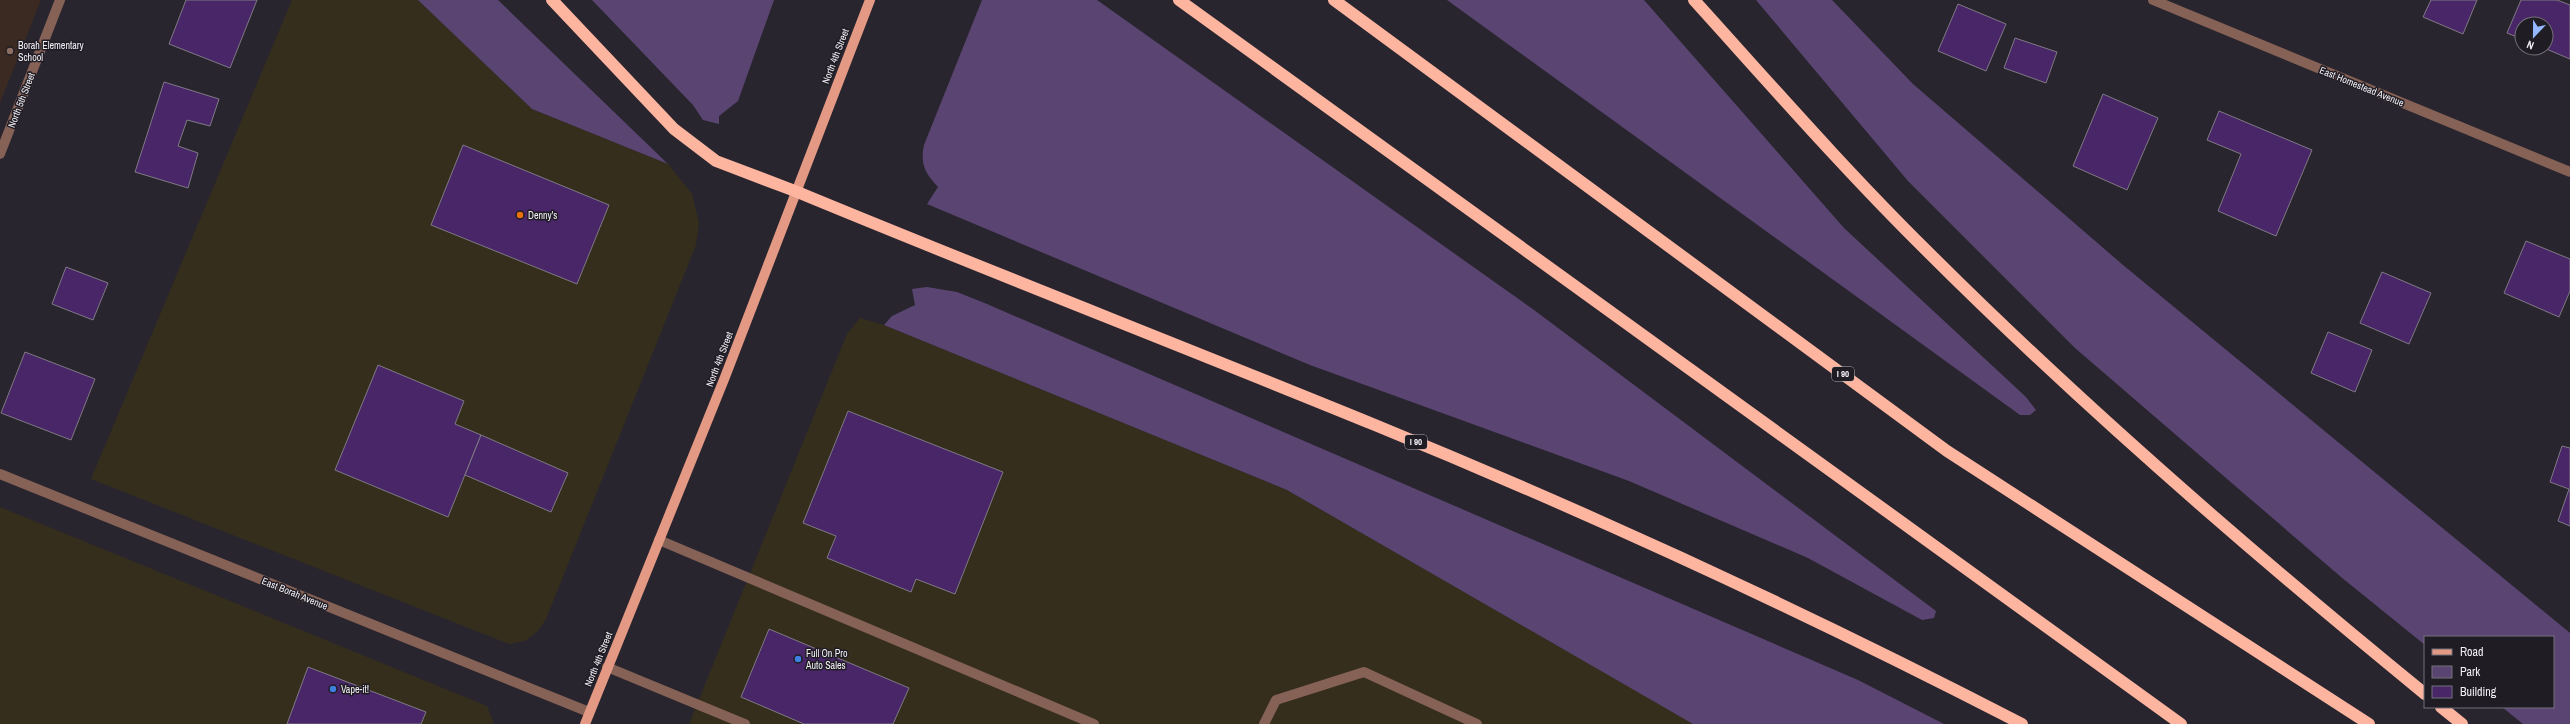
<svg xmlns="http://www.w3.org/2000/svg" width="2570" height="724" font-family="'Archivo Narrow',sans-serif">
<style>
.commercial{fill:#352e1d}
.education{fill:#3b2a21}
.green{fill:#5a4572}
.building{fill:#482667;stroke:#7f7a84}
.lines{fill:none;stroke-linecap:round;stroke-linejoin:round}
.minor{stroke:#856156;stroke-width:10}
.major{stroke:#e39984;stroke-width:10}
.highway{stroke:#fdb5a0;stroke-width:12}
.education-dot{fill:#8d6e63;stroke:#1f1c24;stroke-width:1.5}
.food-dot{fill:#e8710a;stroke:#1f1c24;stroke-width:1.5}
.shop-dot{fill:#3f7fe0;stroke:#1f1c24;stroke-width:1.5}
.labels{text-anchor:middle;stroke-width:3;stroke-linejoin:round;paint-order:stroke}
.shield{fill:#1f1c24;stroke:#b3b0b6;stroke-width:1}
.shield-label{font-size:9px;font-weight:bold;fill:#f2f0f5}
.poi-label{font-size:10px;fill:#f2f0f5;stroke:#1f1c24;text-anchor:start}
.street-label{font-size:10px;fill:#f2f0f5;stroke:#1f1c24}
</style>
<rect width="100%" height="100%" fill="#29252e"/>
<g class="commercial">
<polygon points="292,0 418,0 532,109 668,164 692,194 699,223 696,245 546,619 538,631 525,641 509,644 91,479"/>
<polygon points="860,318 884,325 1287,490 1694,724 689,724 847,334"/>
<polygon points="0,507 487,706 494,724 0,724"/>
</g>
<polygon class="education" points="0,0 41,0 0,103"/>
<g class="green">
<polygon points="418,0 498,0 668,164 532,109"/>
<polygon points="592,0 774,0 738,101 719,116 719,124 703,120 693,105"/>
<path d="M982,0H1097L1534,310L1936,611L1934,618L1922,620L1808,558L1629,481L1310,365L927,204L938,187C925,173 920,164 924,145Z"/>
<polygon points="1447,0 1644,0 1844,228 2026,397 2036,410 2030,415 2020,415"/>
<polygon points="1756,0 1832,0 1913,84 2123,265 2570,633 2570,724 2523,724 2502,707 2553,707 2553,637 2425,637 2425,645 2341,577 2075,348 1908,181"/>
<polygon points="927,287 957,292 987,304 1858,680 1944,724 1693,724 1287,490 884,325 892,316 915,305 912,289"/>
</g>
<g class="building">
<polygon points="186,0 257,0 230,68 169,44"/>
<polygon points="2431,0 2477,0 2463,34 2423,17"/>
<polygon points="2521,0 2557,0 2570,5 2570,59 2544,48 2546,24 2522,24 2522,39 2507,33"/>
<polygon points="1958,4 2006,24 1986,71 1938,51"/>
<polygon points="2015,38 2057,52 2046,83 2004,68"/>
<polygon points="164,82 219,99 210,126 187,120 178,146 198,153 188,188 135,172"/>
<polygon points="2103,94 2158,118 2127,190 2073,166"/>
<polygon points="2219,111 2312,150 2276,236 2218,211 2241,154 2207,140"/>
<polygon points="463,145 609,205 577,284 431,225"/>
<polygon points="2526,241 2570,259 2570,291 2559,317 2504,293"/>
<polygon points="66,267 108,283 93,320 52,304"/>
<polygon points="2382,272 2431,293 2409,344 2360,323"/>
<polygon points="2328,332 2372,350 2355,392 2311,373"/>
<polygon points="25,352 95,379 71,440 1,413"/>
<polygon points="378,365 464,401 455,424 481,435 448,517 335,470"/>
<polygon points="848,411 1003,472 955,594 916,579 911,592 827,558 836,536 803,523"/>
<polygon points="481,435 568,473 551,512 465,475"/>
<polygon points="2562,446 2570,448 2570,526 2558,521 2569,489 2550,482"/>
<polygon points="769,629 909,688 893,724 804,724 741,697"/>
<polygon points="308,667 426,712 421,724 287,724"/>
</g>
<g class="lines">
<g class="minor">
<polyline points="2153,0 2570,172"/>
<polyline points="0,154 60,0"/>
<polyline points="0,474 589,712"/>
<polyline points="659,540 1094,724"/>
<polyline points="607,667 745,724"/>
<polyline points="1264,724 1276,700 1364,672 1477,724"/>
</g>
<polyline class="major" points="585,724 725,377 870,0"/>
<g class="highway">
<path d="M552,0L674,129L716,161L795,191C988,271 1182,346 1375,425C1595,515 1811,615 2022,724"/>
<polyline points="1179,0 2181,724"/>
<polyline points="1334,0 1947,451 2369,724"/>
<path d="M1694,0C1770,84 1845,170 1925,249C2083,407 2252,553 2425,694"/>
<polyline points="2441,707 2462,724"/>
</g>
</g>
<circle class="education-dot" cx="10" cy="51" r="4"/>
<circle class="food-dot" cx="520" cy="215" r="4"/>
<g class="shop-dot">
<circle cx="798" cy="659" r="4"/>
<circle cx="333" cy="689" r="4"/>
</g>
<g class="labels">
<g class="shield">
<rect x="1832" y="367" width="22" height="14" rx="3"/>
<rect x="1405" y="435" width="22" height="14" rx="3"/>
</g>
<g class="shield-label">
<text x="1843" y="377">I 90</text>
<text x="1416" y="445">I 90</text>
</g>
<g class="poi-label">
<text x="18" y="49">Borah Elementary<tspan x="18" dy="12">School</tspan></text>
<text x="528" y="219">Denny's</text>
<text x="806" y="657">Full On Pro<tspan x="806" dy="12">Auto Sales</tspan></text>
<text x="341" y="693">Vape-it!</text>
</g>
<g class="street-label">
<text transform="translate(835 56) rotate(-69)" y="4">North 4th Street</text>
<text transform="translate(2362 86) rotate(22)" y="4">East Homestead Avenue</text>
<text transform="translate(21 100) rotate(-69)" y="4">North 5th Street</text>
<text transform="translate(719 359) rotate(-69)" y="4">North 4th Street</text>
<text transform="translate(295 593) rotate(22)" y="4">East Borah Avenue</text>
<text transform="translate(598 659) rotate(-68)" y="4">North 4th Street</text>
</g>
</g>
<rect x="2424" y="636" width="130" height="72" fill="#1f1c24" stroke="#737178"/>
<rect x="2432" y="649" width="20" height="6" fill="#e39984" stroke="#737178"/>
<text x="2460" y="656" font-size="12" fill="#f2f0f5">Road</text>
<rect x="2432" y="666" width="20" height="12" fill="#5a4572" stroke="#737178"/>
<text x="2460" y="676" font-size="12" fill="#f2f0f5">Park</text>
<rect x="2432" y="686" width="20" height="12" fill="#482667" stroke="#737178"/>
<text x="2460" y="696" font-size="12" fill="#f2f0f5">Building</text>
<g transform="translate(2534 36) rotate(202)"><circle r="19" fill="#1f1c24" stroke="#737178"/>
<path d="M0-3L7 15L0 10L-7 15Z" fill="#94b7fd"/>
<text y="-6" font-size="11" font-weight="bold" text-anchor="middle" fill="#f2f0f5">N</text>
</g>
</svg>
